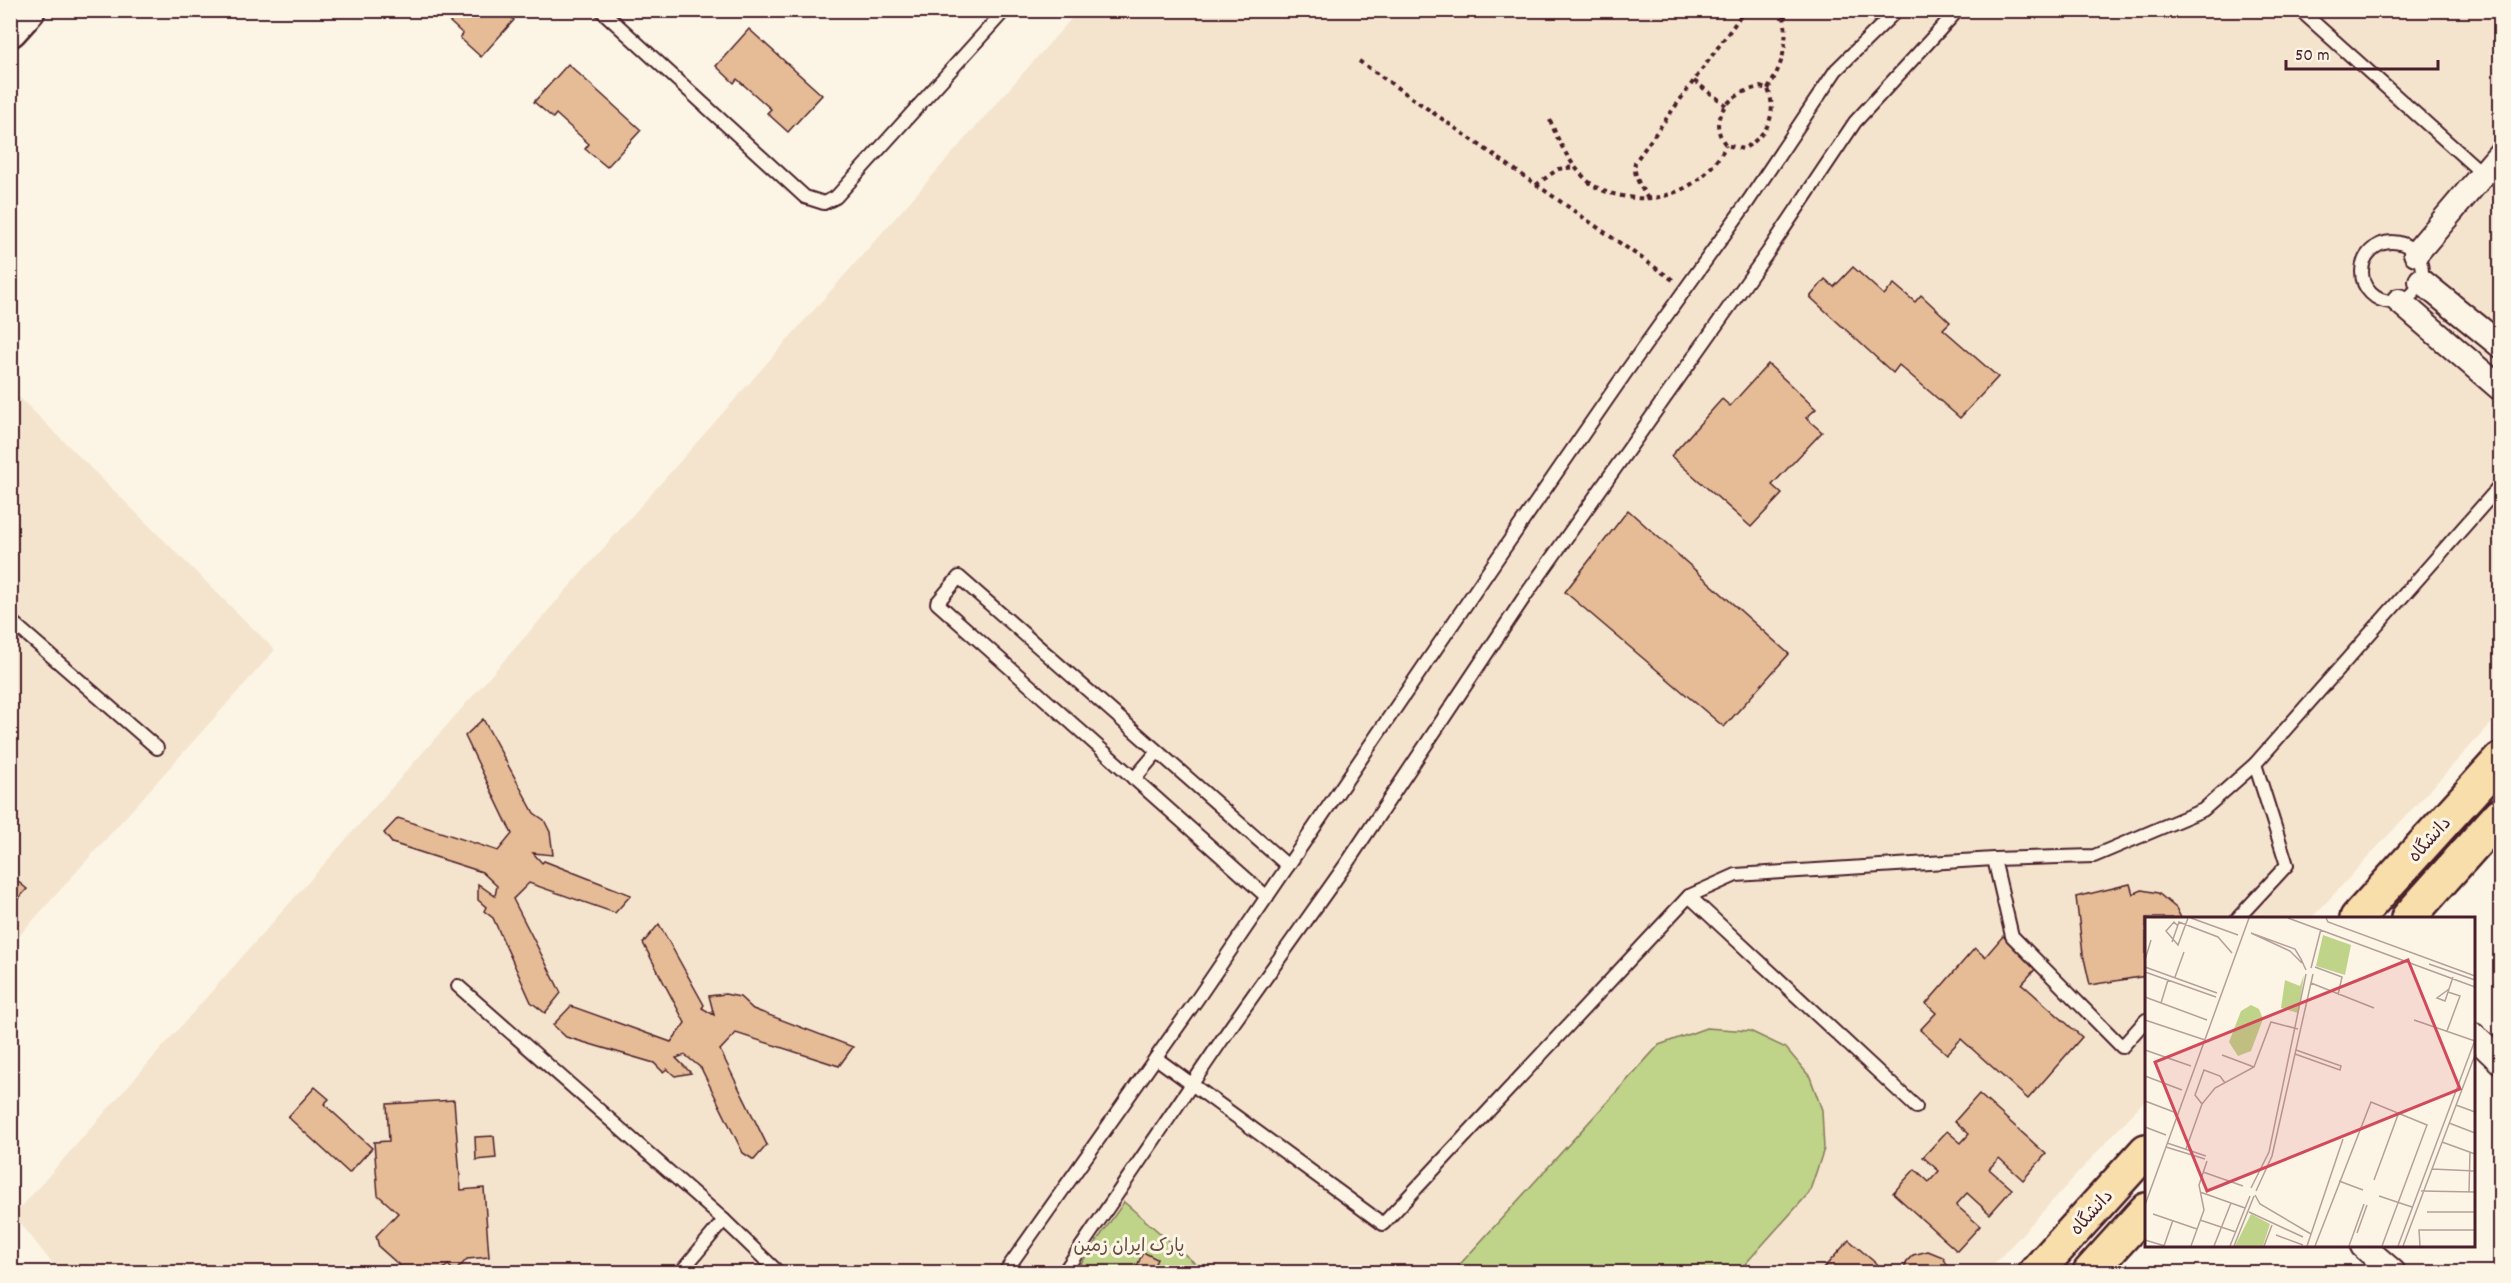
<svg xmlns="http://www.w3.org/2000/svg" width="2511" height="1283" font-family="Dekko,'Playpen Sans Arabic',sans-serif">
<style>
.built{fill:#f5e4cd}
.green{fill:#bfd389;stroke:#84795a;stroke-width:1.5}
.building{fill:#e6bc96;stroke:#4a1f2b;stroke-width:1.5}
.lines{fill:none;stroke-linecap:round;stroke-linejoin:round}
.service-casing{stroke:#4a1f2b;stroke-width:16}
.minor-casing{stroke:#4a1f2b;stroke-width:28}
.secondary-casing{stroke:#4a1f2b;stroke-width:38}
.primary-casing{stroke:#4a1f2b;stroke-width:38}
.path{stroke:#4a1f2b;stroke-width:4;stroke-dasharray:4.5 4.5;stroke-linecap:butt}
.service{stroke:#fcf5e5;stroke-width:12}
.minor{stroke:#fcf5e5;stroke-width:24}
.secondary{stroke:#fcf5e5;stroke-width:33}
.primary{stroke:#f8deab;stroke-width:33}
.labels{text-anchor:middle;stroke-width:6;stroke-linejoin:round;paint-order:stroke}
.street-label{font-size:18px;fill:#4a1f2b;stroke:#fcf5e5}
.park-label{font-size:18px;fill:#674c42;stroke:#fcf5e5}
.inset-road{fill:none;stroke:#b59f9b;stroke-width:1.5}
.view{fill:#d1495b;fill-opacity:0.15;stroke:#d1495b;stroke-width:3}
.inset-edge{fill:none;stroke:#4a1f2b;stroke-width:3}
</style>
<rect width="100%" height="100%" fill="#fcf5e5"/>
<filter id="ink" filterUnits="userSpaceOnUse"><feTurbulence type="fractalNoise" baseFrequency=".0167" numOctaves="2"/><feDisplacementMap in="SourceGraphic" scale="12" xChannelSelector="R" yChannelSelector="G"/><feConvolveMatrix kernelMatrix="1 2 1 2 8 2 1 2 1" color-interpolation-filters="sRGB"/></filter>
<g filter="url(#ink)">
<g class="built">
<polygon points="1078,11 2500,11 2500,714 2312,918 2146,918 2146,1099 1987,1272 59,1272 14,1215"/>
<polygon points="11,389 275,650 11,945"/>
</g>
<g class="green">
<polygon points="1706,1028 1750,1031 1786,1048 1810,1077 1822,1110 1824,1149 1809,1193 1738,1272 1453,1272 1659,1045"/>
<polygon points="1124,1202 1205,1272 1075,1272"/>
</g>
<g class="building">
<polygon points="437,10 504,10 514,20 481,57 460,38 463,34"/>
<polygon points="749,29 822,95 788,132 767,113 771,109 737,79 734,83 716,66"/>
<polygon points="568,64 641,130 607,167 585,149 589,144 556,114 553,118 534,102"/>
<polygon points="1853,267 1884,295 1894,284 1915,302 1921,295 1950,322 1943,329 1998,377 1960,418 1899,365 1893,373 1810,297 1825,279 1834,287"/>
<polygon points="1768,364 1816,409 1806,418 1822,432 1772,485 1782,494 1751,527 1671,456 1722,399 1730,406"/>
<polygon points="1628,510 1789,654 1724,727 1565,592"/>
<polygon points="483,719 534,813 544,820 550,832 553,855 533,853 542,863 544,861 631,895 615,913 529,883 513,899 561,993 545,1013 531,1002 493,918 484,911 486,907 478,900 478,884 495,896 497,886 482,872 392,843 384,833 398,818 498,851 512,834 465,736"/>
<polygon points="10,875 27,889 10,908"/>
<polygon points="2130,884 2133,894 2142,890 2158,893 2176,908 2181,918 2146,918 2146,976 2090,985 2083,954 2076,897"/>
<polygon points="659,924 704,1005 702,1008 714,1015 709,996 725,994 740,997 753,1009 853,1047 839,1066 736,1033 720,1050 767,1145 754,1160 743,1153 701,1068 685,1055 676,1058 691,1073 675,1076 667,1069 663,1072 654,1063 566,1037 553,1025 571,1006 671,1042 685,1023 643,943"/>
<polygon points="2003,936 2037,967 2022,984 2082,1037 2028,1099 1961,1039 1947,1054 1920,1030 1936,1013 1926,1004 1975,948 1985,957"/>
<polygon points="315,1087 329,1099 324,1104 372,1148 349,1173 288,1117"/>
<polygon points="1979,1094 2046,1154 2023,1180 1999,1158 1989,1169 2012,1189 1990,1214 1967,1193 1956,1205 1980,1226 1957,1251 1893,1193 1915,1169 1929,1182 1939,1171 1923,1157 1947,1131 1961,1143 1969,1134 1955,1121"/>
<polygon points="454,1100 461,1190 484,1188 489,1257 467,1259 455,1272 448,1265 440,1272 407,1272 379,1247 376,1236 398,1213 378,1195 374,1142 389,1141 387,1104"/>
<polygon points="494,1136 496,1158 476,1160 475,1137"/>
<polygon points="1849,1240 1886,1272 1820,1272"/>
<polygon points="1928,1251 1943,1257 1951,1272 1903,1272 1907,1261 1913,1255"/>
<polygon points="1143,1252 1157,1259 1151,1272 1137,1266"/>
<polygon points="1284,1267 1291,1272 1279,1272"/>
</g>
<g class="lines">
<defs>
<g id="service">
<polyline points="601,10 805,197 824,203 836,197 1005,10"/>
<polyline points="2300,10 2483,174"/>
<circle cx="2392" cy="272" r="30"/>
<polyline points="10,620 157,748"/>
<polyline points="1134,779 1157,752"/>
<polyline points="1994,859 2012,936 2122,1047 2146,1020"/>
<polyline points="1689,896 1916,1107"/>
<polyline points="1267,897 937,603 959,577 1288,866"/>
<polyline points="2238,918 2287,865 2255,764 2500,486"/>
<polyline points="458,986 724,1220 778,1272"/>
<polyline points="1156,1058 1383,1224 1689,896 1736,875 1994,859 2094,856 2203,810 2255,764"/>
<polyline points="681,1272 724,1220"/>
<polyline points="1005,1272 1198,998 1503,550 1626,372 1749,200 1836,70 1897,10"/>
<polyline points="1064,1272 1230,1028 1347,863 1525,596 1768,252 1855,122 1958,10"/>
</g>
<g id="minor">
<polyline points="2416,253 2500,154"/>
<polyline points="2421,281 2500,345"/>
<polyline points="2399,301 2500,388"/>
<polyline points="2474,1036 2500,1061"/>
<polyline points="2363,1246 2393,1272"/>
</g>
<polyline id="secondary" points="10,30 28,10"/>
<g id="primary">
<polyline points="2357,918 2500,760"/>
<polyline points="2408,918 2500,815"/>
<polyline points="2036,1272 2146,1151"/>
<polyline points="2090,1272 2146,1210"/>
</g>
</defs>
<use href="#service" class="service-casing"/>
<use href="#minor" class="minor-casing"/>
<use href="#secondary" class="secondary-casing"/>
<use href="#primary" class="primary-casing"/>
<g class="path">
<polyline points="1833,10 1848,14 1869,10"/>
<polyline points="1359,61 1673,280"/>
<polyline points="1694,81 1726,105"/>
<path d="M1760,87L1768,89C1778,116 1767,135 1743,149L1726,145C1704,117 1732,92 1760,87Z"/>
<path d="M1768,89C1784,62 1789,41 1783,10"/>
<path d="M1550,120C1559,143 1570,165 1589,182C1597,189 1607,193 1618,195C1662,207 1706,186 1726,145"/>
<polyline points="1536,185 1558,169 1575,167"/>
<path d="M1648,199C1641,187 1633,176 1635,162L1745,10"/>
</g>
<use href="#service" class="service"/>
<use href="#minor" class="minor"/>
<use href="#secondary" class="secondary"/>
<use href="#primary" class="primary"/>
</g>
</g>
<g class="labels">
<g class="street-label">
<text transform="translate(2429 839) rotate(-48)" y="6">دانشگاه</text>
<text transform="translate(2091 1212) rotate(-48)" y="6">دانشگاه</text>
</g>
<g class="park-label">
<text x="1129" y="1251">پارک ایران زمین</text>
</g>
</g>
<g transform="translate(2145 917)">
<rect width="330" height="330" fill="#fcf5e5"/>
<path d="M178,18L206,28L200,58L171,49ZM159,58L153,96L136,91L140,63L155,69ZM106,88L114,92L118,102L106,134L93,139L84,125L96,94ZM106,297L125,307L118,329H90Z" fill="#bfd389"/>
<path class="inset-road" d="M46,1L93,18M143,1L330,70M181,1L183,5L330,59M33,9L29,5L21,14L33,28L43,1M27,25L34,5L73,20L87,36M0,43L6,23M157,46L145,34L106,16L150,32L156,42L161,53M284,47L330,63M0,50L72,76M170,50L197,60L193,78M166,51L176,12M0,55L71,80M30,60L39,35M166,66L229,91M304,72L292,81L300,84L308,60M0,80L62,103M16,86L23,63M0,103L60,123M269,103L330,124M302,114L315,79L303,75M0,133L46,149M150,137L195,153L196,149L151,133M77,138L109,150M0,159L37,173M0,184L29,195M57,187L70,171L109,150L126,105L153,112M311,188L330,195M304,206L330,216M0,210L21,218M297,225L330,237M22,226L61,239M21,230L60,242M41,232L57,187L50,178L59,153L75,159L80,166M287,252L330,254M58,255L98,269M229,263L254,195M194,264L218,273M106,271L124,235L161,57M111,274L127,239L168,57M276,274L330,275M55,275L100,291M324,275L325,235M110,278L115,287L166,317M234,279L267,290M0,288L104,1M104,295L158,320M282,295H330M8,297L52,312M55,303L91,315M212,316L222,288M131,318L158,328M0,323L20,329M19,329L28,303M46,329L59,293L54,268L62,244M69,329L86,286M85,329L105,279M89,329L109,279M119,329L127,308M162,329L198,222M170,329L226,185L282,208L237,329M204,329L219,287M253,329L330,123M258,329L330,138M275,329L274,313H330"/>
<path class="view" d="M263,43L315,172L62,274L10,145Z"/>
<rect width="330" height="330" class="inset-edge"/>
</g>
<rect width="2511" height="1283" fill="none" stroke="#fcf5e5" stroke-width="36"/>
<rect x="18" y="18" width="2475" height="1247" fill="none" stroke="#4a1f2b" stroke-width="2" filter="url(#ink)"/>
<path d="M2286 60v9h152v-9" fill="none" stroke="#4a1f2b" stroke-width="3"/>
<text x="2295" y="60" font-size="18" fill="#4a1f2b" stroke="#fcf5e5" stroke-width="4.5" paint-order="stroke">50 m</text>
</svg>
